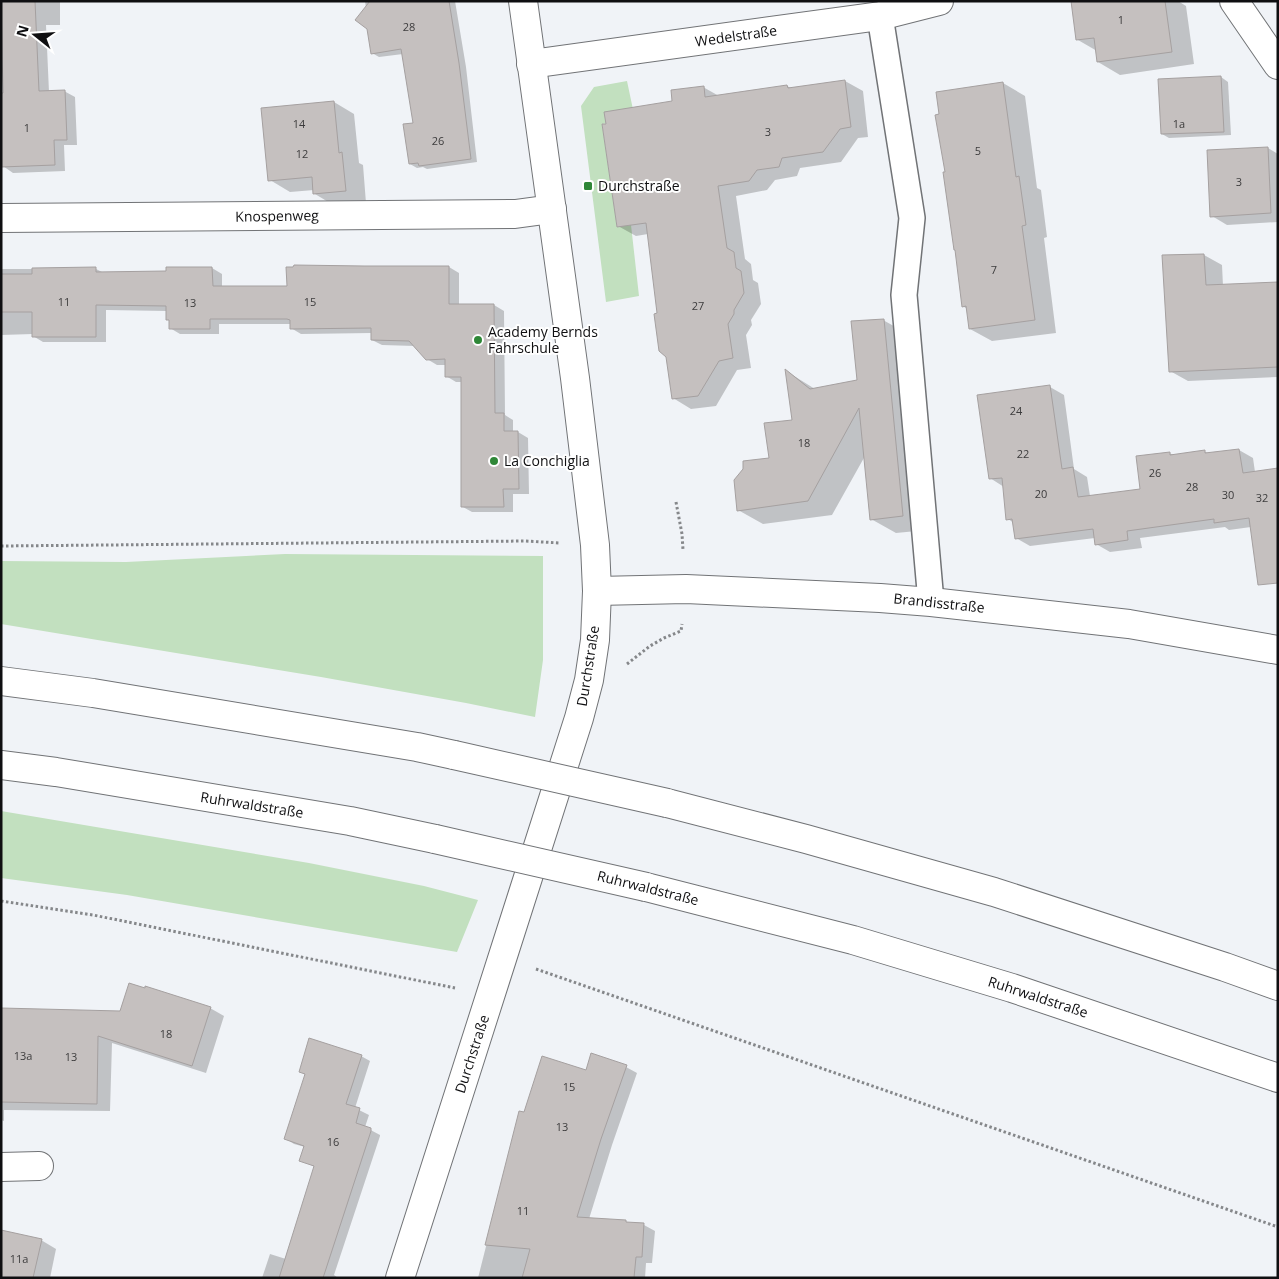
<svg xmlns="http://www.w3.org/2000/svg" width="1279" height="1279" font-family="'Open Sans',sans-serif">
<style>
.green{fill:#c2e0bf}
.shadow{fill:#0003}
.building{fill:#c5c0bf;stroke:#a5a0a0}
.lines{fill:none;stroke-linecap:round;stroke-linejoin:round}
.service-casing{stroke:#717376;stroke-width:28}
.minor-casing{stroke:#717376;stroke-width:30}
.tertiary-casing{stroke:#717376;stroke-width:30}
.trunk-casing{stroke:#717376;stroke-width:30}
.path{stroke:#85878a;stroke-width:3;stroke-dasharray:2.5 2.5;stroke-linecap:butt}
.service{stroke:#fff;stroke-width:25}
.minor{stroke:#fff;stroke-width:28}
.tertiary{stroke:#fff;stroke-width:28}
.trunk{stroke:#fff;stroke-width:28}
.trunk-bridge-casing{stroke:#717376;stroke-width:30;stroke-linecap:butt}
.trunk-bridge{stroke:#fff;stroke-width:28}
.poi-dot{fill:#2f8737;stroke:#fff;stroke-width:2}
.labels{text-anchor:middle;stroke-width:4;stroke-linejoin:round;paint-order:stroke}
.number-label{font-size:11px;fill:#3c3b3c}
.street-label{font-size:14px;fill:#0f0f11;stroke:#fff}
.poi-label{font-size:14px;fill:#0f0f11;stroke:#fff;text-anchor:start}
</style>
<rect width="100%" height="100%" fill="#f0f3f7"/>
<g class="green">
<polygon points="627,81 635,119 602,124 617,226 631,225 639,296 606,302 581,106 594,87"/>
<polygon points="285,554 543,556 543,660 535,717 466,703 321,677 1,624 1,561 126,562"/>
<polygon points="1,811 309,863 424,886 478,900 457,952 127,895 1,878"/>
</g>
<g class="shadow">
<polygon points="1,1 60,1 60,25 46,25 49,92 64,91 75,97 77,145 64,145 65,171 13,173 3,166 4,94"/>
<polygon points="365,1 455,1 466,67 477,162 427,169 423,167 417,168 410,164 414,124 403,54 379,57 372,53"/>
<polygon points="1072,1 1178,1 1186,6 1194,64 1120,75 1098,62 1097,51 1078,40"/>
<polygon points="1221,77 1228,82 1231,135 1169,138 1162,134"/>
<polygon points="845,81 863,91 868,137 858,138 841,162 800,168 797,176 775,180 767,190 736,196 745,259 751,264 753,280 758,283 761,304 751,320 752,325 746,335 751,368 737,370 716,406 691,409 673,398 667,356 658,314 648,234 636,236 618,226 674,102 703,87 719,96 787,86 791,88"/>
<polygon points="1003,83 1025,96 1037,188 1041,190 1047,237 1044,238 1056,333 992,341 970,329 967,309 963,306"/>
<polygon points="334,102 354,114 359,163 363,165 366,203 335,206 315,194 314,190 290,192 270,180"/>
<polygon points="1268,148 1278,154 1278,222 1227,225 1212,216"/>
<polygon points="1204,255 1222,265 1223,286 1278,283 1278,377 1188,381 1170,371"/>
<polygon points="449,267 459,273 459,305 494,305 504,311 505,415 513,420 513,432 518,432 528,438 529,494 513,494 513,512 472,512 463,507 463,382 456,382 446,376 446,365 437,365 427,359 415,346 382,345 372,340 372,333 301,334 291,328 291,324 219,324 219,334 180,334 170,328 170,320 167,311 106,310 106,342 43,342 33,336 33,334 1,335 1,269 96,269 104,273 167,272 167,268 212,268 222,274 222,287 288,287"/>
<polygon points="883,320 908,334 927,530 896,533 871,519 865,456 832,515 763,524 738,510 794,421 786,371 815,389 858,381"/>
<polygon points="1050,387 1064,395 1074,469 1087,477 1090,496 1141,490 1169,453 1174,455 1204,451 1209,454 1239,450 1253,458 1255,472 1251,527 1229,530 1225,527 1140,538 1142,548 1110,552 1096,544 1095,538 1030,546 1016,538 1014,523 1008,519 1004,487 990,478"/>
<polygon points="210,1008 224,1016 206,1073 112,1043 110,1111 4,1110 4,1121 1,1120 1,1010 121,1012"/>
<polygon points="361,1056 370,1061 355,1108 369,1115 365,1127 380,1135 380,1136 334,1275 338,1278 262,1278 270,1254 286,1259 315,1167 301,1160 305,1147 294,1144 285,1138 306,1075 300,1071"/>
<polygon points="626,1067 637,1073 612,1145 589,1219 625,1221 629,1223 644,1225 655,1231 652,1263 646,1263 645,1278 478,1278 520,1112 525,1114 586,1072"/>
<polygon points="41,1240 56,1249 50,1278 1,1278"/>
</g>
<g class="building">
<polygon points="1,1 35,1 39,91 65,90 67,140 54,140 55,165 1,167 1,93 3,93"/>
<polygon points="370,1 449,1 459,63 471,159 419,166 418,163 409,164 403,124 413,123 401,49 371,54 367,29 355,20"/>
<polygon points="1071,1 1165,1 1172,52 1097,62 1094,38 1076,40"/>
<polygon points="1221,76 1224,132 1161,134 1158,79"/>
<polygon points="845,80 851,127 840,129 823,152 782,158 779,167 757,170 749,181 718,186 727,248 734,252 736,268 741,271 744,293 734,310 734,314 728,324 733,358 719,361 698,396 672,399 666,357 659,351 654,314 657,313 646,223 617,227 602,124 606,124 604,112 672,101 671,90 704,86 705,97 787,85 788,88"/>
<polygon points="1003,82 1016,177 1019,176 1026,225 1022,226 1035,320 969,329 966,306 962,307 955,250 954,250 943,172 945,172 935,115 939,114 936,92"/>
<polygon points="334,101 339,153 342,152 346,191 313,194 312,177 268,181 261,108"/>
<polygon points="1268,147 1271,213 1210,217 1207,150"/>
<polygon points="1204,254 1206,285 1278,282 1278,367 1169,372 1162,255"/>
<polygon points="294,265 364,266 449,266 449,304 494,304 495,413 504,413 504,431 518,431 519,489 503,489 504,507 461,507 461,377 445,377 445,359 426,360 409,341 371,340 371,328 290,329 290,320 287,319 210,319 210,329 169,329 169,320 166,320 166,306 96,305 96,337 32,337 32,312 1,312 1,274 32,274 32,268 96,267 96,272 166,271 166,267 212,267 213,286 287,286 286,267 293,267"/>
<polygon points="884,319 903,516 870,520 859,408 808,501 737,511 734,480 743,469 743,461 769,458 764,423 792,420 785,369 810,389 857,380 851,321"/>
<polygon points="1050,385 1062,469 1073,467 1078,497 1140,489 1136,456 1170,452 1170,455 1205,450 1205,453 1239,449 1243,473 1278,468 1278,583 1258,585 1249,518 1214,523 1214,519 1127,531 1128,540 1095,545 1093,529 1015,539 1012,519 1006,520 1002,478 989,479 977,395"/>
<polygon points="129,983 145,988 145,986 211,1007 192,1066 98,1036 97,1104 1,1102 1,1008 120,1011"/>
<polygon points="309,1038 362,1055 346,1104 360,1108 356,1123 371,1128 371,1131 323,1278 279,1278 314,1166 299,1161 304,1146 284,1139 305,1074 299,1072"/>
<polygon points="591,1053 627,1065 601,1139 577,1217 626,1220 626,1222 644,1223 642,1257 636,1257 634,1278 522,1278 530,1249 485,1245 519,1111 524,1112 542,1056 586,1070"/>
<polygon points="1,1230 42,1239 33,1278 1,1278"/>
</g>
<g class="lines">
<defs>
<polyline id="service" points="880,16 912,218 904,295 931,602"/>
<g id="minor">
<polyline points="1234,1 1278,65"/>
<polyline points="531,64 880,16 939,1"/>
<polyline points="1,218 515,214 552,209"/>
<polyline points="1,1167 39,1166"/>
</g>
<g id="tertiary">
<polyline points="597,591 686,589 880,598 931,602 1129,624 1278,650"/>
<polyline points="400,1278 579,718 589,680 595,640 597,591 595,545 575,378 523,1"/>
</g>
<g id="trunk">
<polyline points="1,681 93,693 417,747 454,755"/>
<polyline points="1,765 56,772 350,821 435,839"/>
<polyline points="667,803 806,839 994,892 1225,967 1278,986"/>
<polyline points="646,887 853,940 1012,988 1278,1078"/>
</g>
</defs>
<use href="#service" class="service-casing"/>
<use href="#minor" class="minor-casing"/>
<use href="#tertiary" class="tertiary-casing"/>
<use href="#trunk" class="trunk-casing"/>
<g class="path">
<polyline points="676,502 682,534 683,550"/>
<polyline points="1,546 525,541 560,543"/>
<polyline points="627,664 650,646 664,638 681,631 682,624"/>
<polyline points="1,901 93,915 455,988"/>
<polyline points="536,969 1278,1227"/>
</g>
<use href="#service" class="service"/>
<use href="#minor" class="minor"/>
<use href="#tertiary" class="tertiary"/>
<use href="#trunk" class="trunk"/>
<defs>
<g id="trunk-bridge">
<polyline points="454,755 667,803"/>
<polyline points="435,839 646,887"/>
</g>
</defs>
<use href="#trunk-bridge" class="trunk-bridge-casing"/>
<use href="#trunk-bridge" class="trunk-bridge"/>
</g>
<g class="poi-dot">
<rect x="583" y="181" width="10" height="10" rx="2.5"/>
<circle cx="478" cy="340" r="5"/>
<circle cx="494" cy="461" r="5"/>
</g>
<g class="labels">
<g class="number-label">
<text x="1121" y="24">1</text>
<text x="409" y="31">28</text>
<text x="299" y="128">14</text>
<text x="1179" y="128">1a</text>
<text x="27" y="132">1</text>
<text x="768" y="136">3</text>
<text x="438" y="145">26</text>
<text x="978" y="155">5</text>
<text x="302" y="158">12</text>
<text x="1239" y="186">3</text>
<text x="994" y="274">7</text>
<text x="64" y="306">11</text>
<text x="310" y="306">15</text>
<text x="190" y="307">13</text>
<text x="698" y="310">27</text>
<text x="1016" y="415">24</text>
<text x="804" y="447">18</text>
<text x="1023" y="458">22</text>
<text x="1155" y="477">26</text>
<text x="1192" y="491">28</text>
<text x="1041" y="498">20</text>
<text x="1228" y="499">30</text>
<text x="1262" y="502">32</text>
<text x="166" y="1038">18</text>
<text x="23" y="1060">13a</text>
<text x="71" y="1061">13</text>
<text x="569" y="1091">15</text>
<text x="562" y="1131">13</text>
<text x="333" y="1146">16</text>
<text x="523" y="1215">11</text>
<text x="19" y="1263">11a</text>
</g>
<g class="street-label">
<text transform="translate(736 36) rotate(-8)" y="5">Wedelstraße</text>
<text transform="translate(277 216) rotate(-1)" y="5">Knospenweg</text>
<text transform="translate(939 603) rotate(6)" y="5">Brandisstraße</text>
<text transform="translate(588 666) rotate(-81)" y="5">Durchstraße</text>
<text transform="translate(252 805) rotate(9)" y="5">Ruhrwaldstraße</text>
<text transform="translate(648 888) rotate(14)" y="5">Ruhrwaldstraße</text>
<text transform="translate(1038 997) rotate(18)" y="5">Ruhrwaldstraße</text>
<text transform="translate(472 1054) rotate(-72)" y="5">Durchstraße</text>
</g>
<g class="poi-label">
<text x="598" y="191">Durchstraße</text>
<text x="488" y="337">Academy Bernds<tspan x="488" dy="16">Fahrschule</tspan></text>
<text x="504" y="466">La Conchiglia</text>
</g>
</g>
<rect width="1279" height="1279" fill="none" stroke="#0f0f11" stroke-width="5"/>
<g transform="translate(35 35) rotate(287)" stroke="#ffffff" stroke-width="4" paint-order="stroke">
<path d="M0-4L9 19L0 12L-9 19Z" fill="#0f0f11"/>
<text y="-8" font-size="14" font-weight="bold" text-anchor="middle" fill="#0f0f11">N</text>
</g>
</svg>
